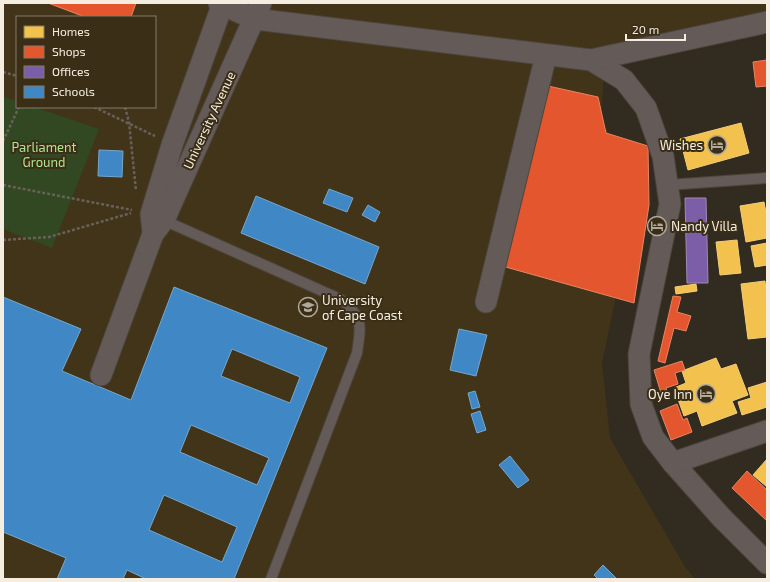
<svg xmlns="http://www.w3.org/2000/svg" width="770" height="582" font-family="'Exo 2',sans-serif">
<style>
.built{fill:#423418;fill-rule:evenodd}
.green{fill:#314822}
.homes{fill:#f2c14e;stroke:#f3ce7a}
.shops{fill:#e4572e;stroke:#e98463}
.offices{fill:#7b5ea7;stroke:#a089b8}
.schools{fill:#3f88c5;stroke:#76a7cd;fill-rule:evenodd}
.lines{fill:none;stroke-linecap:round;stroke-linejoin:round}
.lane-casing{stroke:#4c453c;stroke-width:12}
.street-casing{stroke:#4c453c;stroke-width:23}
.path{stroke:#68615b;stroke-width:2.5;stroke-dasharray:3 2;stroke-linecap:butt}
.lane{stroke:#645a58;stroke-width:10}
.street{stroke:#645a58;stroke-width:21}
.labels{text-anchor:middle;stroke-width:4;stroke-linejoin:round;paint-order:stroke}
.street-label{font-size:13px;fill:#f5eee0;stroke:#3a2e17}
.poi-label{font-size:13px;fill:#f5eee0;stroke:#3a2e17;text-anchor:end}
.park-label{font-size:13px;fill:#ace48f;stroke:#3a2e17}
</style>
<rect width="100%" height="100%" fill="#322b1f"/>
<path class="built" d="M3,3H767V21L605,57L601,119L627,165L635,206L602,363L610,438L685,567L695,579H3ZM17,17H155V107H17Z"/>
<polygon class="green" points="3,97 17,101 17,107 34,107 99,129 52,248 3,229"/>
<g class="homes">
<polygon points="741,123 749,153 688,170 680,139"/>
<polygon points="764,202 767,218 767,238 746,242 740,206"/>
<polygon points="737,240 741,273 720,275 716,242"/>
<polygon points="767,243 767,265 755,267 751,246"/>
<polygon points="765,281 767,299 767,337 748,339 741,284"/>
<polygon points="696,284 697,291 676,294 675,287"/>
<polygon points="716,358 721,369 736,364 748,395 732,401 737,413 702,426 697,411 684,416 674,388 686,383 682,371"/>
<polygon points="767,382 767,407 742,415 738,402 751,398 748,388"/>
<polygon points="767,459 767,487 753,475"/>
</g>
<g class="shops">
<polygon points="48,3 136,3 131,17 85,17"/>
<polygon points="767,60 767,86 756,87 753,62"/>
<polygon points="539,84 598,97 606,133 648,146 649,205 634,303 502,266"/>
<polygon points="673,296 681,297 677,312 691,316 686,331 674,328 665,363 658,361"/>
<polygon points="682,361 685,370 675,373 678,384 666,388 667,392 661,393 654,370"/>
<polygon points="677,404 683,420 687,418 692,432 671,440 660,411"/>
<polygon points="747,471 767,490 767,521 732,488"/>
</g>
<polygon class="offices" points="685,198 706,198 708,283 687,283"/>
<g class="schools">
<polygon points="99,150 123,151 122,177 98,176"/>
<polygon points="329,189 353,198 347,212 323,203"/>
<polygon points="256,196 379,247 365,284 241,233"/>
<polygon points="368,205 380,212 375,222 362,215"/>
<path d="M174,287L327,348L234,579H146L127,570L123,579H57L66,558L3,532V297L81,329L62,371L131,400ZM232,349L300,377L290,403L221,376ZM191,425L269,458L257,485L180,452ZM164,495L237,527L222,562L149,530Z"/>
<polygon points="459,329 487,335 476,376 450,370"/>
<polygon points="475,391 480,407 472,409 468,393"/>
<polygon points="480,411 486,430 477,433 471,414"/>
<polygon points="510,456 529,480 518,488 499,465"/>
<polygon points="603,565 617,579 598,579 594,575"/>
</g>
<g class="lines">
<defs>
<g id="lane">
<polyline points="667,185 767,178"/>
<path d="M161,219L340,299C364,317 361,325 357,353L271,579"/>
</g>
<g id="street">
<polyline points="219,3 254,19 591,60 624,80 646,108 663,156 670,204 639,354 641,404 653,437 673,463 721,517 767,563"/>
<polyline points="591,60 767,22"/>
<polyline points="153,232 151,214 172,145 223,3"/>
<polyline points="486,302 546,55"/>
<polyline points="101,375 153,234 164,220 261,3"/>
<polyline points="673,463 767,431"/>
</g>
</defs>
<use href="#lane" class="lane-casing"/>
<use href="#street" class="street-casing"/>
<g class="path">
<polyline points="3,72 17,76"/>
<polyline points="94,107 155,136"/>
<polyline points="125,107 129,122 136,191"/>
<polyline points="3,141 19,107"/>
<polyline points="3,185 132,210"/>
<polyline points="3,240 49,237 131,213"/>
</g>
<use href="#lane" class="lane"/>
<use href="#street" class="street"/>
</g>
<defs>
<symbol id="hotel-ring" viewBox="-11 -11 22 22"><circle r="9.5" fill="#3a2e17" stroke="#b1aa9c" stroke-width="1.5"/><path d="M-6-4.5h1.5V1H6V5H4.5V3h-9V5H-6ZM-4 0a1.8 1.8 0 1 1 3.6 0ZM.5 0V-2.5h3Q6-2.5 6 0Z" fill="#b1aa9c"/></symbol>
<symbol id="university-ring" viewBox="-11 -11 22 22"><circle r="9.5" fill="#3a2e17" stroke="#b1aa9c" stroke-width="1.5"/><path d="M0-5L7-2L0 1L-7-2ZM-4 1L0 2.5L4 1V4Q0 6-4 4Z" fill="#b1aa9c"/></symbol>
</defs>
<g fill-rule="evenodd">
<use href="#hotel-ring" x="706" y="134" width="22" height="22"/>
<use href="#hotel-ring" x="646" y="215" width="22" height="22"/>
<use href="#university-ring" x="297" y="296" width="22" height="22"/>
<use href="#hotel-ring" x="695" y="383" width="22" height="22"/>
</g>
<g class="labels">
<g class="street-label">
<text transform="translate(209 120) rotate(-65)" y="5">University Avenue</text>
</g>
<g class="poi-label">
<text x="703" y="150">Wishes</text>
<text x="671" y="231" text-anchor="start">Nandy Villa</text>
<text x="322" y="305" text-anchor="start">University<tspan x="322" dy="15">of Cape Coast</tspan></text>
<text x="692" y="399">Oye Inn</text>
</g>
<g class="park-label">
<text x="44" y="152">Parliament<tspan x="44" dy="15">Ground</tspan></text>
</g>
</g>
<rect width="770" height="582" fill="none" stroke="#f5eee0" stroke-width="8"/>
<rect x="16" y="16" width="140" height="92" fill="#3a2e17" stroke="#857b67"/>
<rect x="24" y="26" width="20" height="12" fill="#f2c14e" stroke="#857b67"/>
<text x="52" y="36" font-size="12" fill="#f5eee0">Homes</text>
<rect x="24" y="46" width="20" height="12" fill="#e4572e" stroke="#857b67"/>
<text x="52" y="56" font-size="12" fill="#f5eee0">Shops</text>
<rect x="24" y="66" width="20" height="12" fill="#7b5ea7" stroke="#857b67"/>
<text x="52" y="76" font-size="12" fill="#f5eee0">Offices</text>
<rect x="24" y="86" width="20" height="12" fill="#3f88c5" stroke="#857b67"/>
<text x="52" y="96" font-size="12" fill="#f5eee0">Schools</text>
<path d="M626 34v6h59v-6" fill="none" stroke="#f5eee0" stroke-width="2"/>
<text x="632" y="34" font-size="12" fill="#f5eee0" stroke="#3a2e17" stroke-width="3" paint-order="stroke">20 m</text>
</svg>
